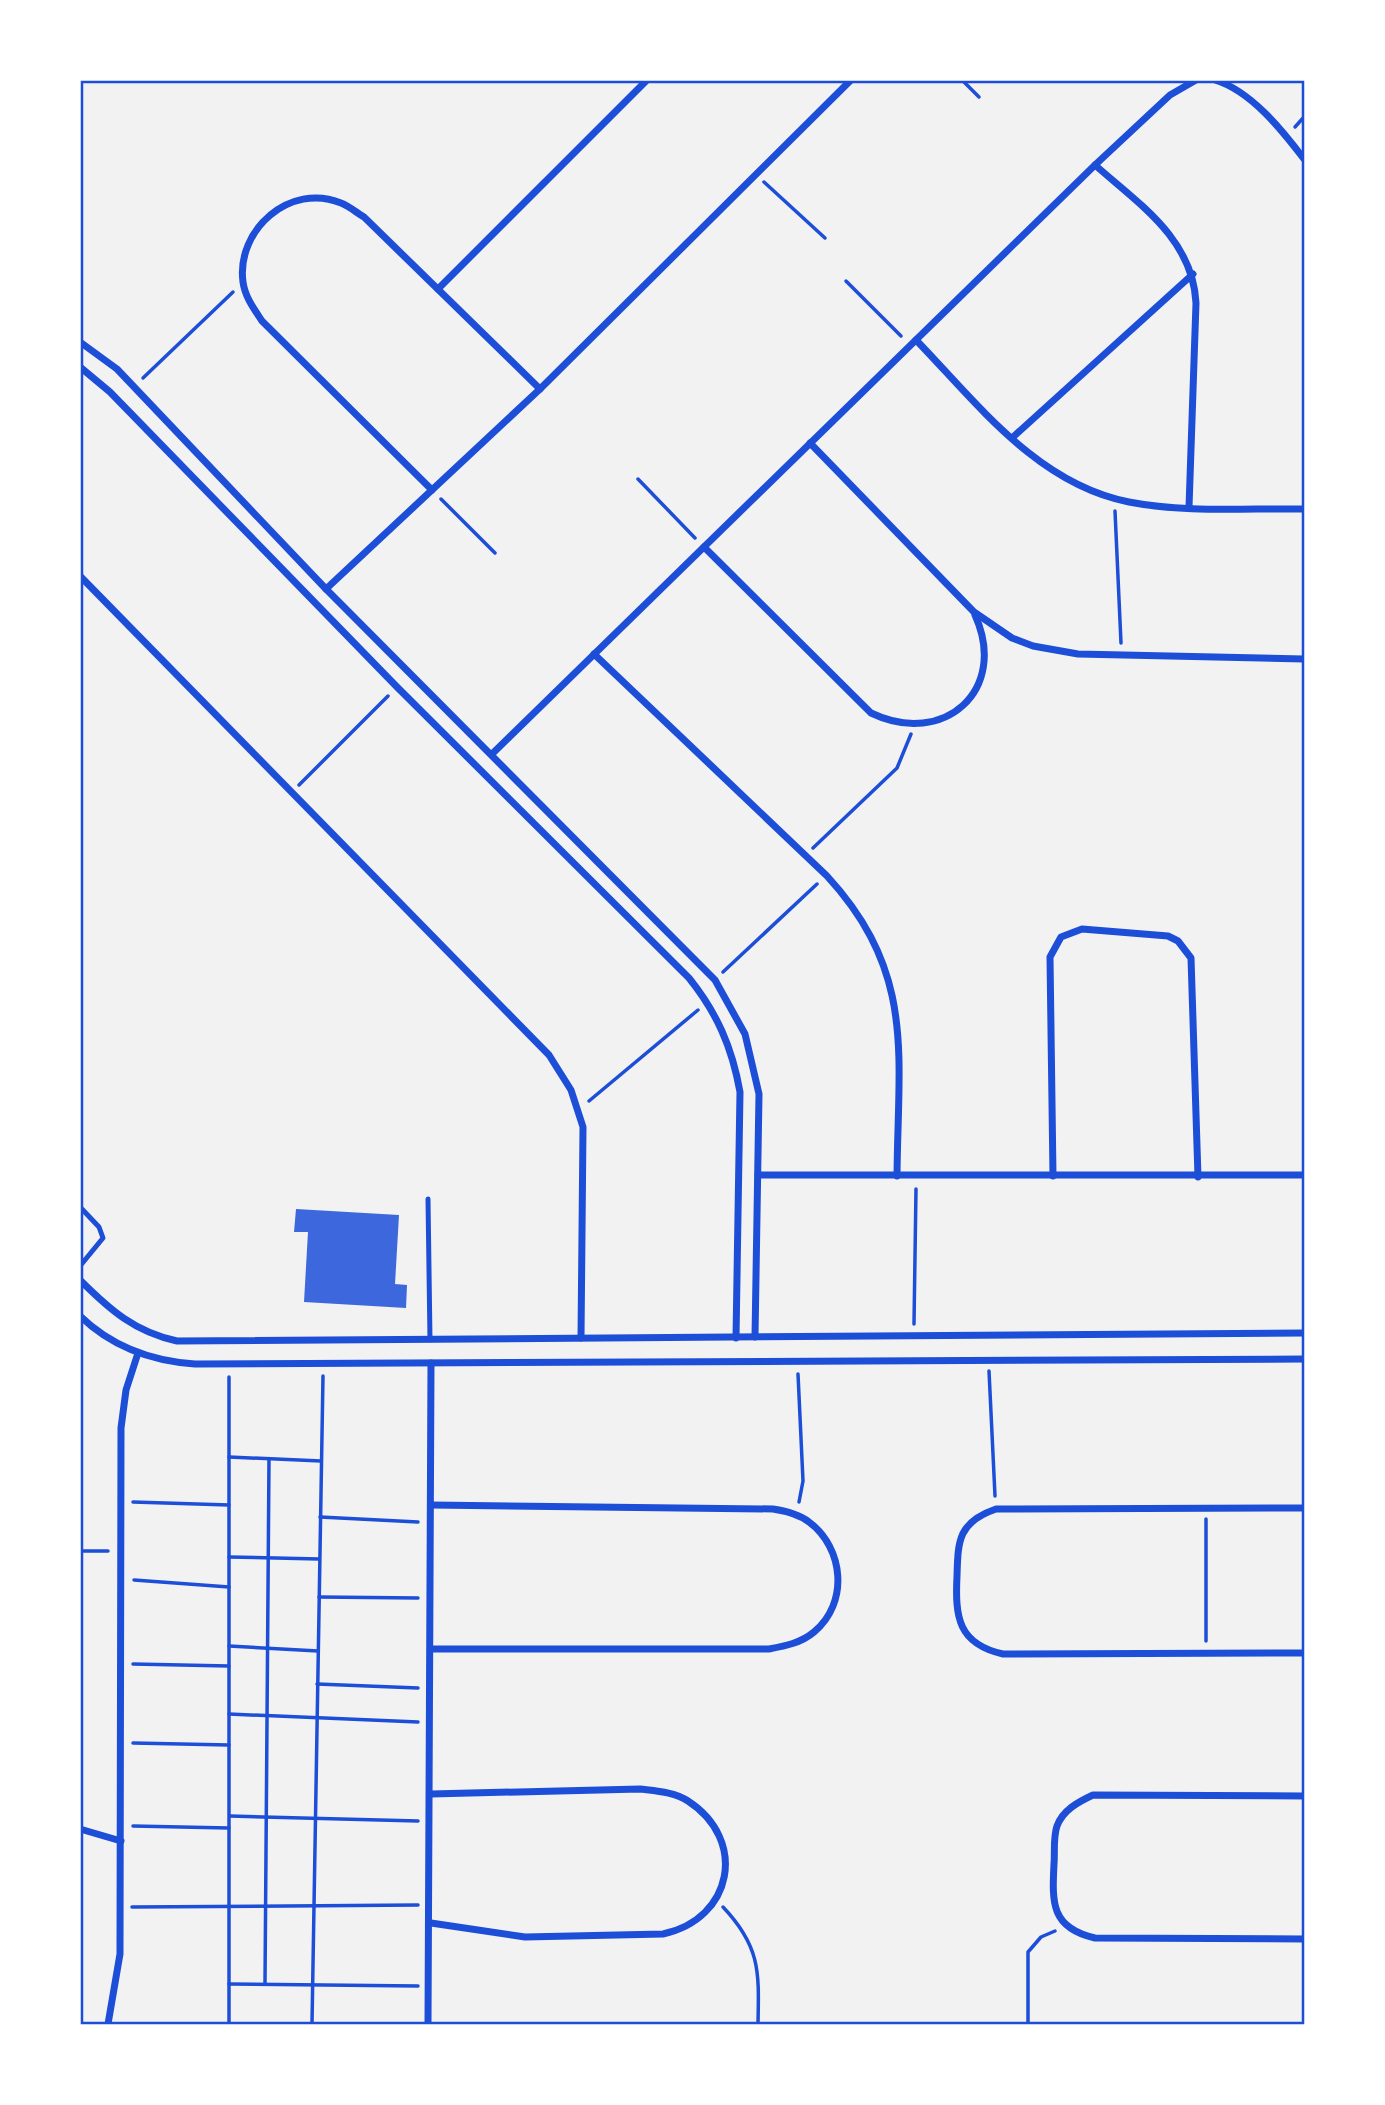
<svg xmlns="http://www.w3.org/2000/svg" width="1385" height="2105" font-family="'Noto Serif',serif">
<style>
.building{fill:#3d67dc}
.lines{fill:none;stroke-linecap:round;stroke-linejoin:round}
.path{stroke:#1d4ed8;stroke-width:3.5}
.service{stroke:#1d4ed8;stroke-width:5}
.minor{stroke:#1d4ed8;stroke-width:7}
.neatline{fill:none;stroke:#1d4ed8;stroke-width:2.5}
</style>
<rect width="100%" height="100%" fill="#f2f2f2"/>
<polygon class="building" points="296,1209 399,1215 395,1284 407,1285 406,1308 304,1302 308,1232 294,1232"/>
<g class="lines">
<g class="path">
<polyline points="962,80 979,97"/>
<polyline points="1295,127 1304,117"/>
<polyline points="764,182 825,238"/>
<polyline points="846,281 901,336"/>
<polyline points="143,378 233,292"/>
<polyline points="638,479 695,538"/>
<polyline points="441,499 495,553"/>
<polyline points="1115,511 1121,643"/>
<polyline points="299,785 388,696"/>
<polyline points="813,848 897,768 911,734"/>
<polyline points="723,972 817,884"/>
<polyline points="589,1101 698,1010"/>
<polyline points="914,1324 916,1189"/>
<polyline points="989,1371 995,1496"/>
<polyline points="798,1374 803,1481 799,1502"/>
<polyline points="229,1457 321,1461"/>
<polyline points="133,1502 229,1505"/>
<polyline points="320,1517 418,1522"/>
<polyline points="80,1551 108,1551"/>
<polyline points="229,1557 319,1559"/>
<polyline points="134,1580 229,1587"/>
<polyline points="319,1597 418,1598"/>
<polyline points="1206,1641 1206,1519"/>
<polyline points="229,1646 318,1651"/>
<polyline points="133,1664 229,1666"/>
<polyline points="317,1684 418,1688"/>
<polyline points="229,1714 418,1722"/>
<polyline points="133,1743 229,1745"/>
<polyline points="230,1816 418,1821"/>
<polyline points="133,1826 229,1828"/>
<polyline points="132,1907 418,1905"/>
<path d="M723,1907C761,1947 759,1973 758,2024"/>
<polyline points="229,1984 418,1986"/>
<polyline points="265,1984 269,1459"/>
<polyline points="229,2024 229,1377"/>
<polyline points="312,2024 323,1376"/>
<polyline points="1028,2024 1028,1952 1041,1937 1055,1931"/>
</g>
<g class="service">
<polyline points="428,1199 430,1340"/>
<polyline points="80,1207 99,1227 103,1238 80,1266"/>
</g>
<g class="minor">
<path d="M1215,80C1251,91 1282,130 1304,159"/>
<path d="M1095,165C1139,204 1193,239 1196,303L1189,507"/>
<polyline points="438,289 647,80"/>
<path d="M916,340C977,403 1037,484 1129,502C1185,513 1247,508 1304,509"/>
<polyline points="80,342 117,369 326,589 715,980 745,1034 759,1094 755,1337"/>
<path d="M80,367L110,392L397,687L689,978C717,1013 732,1047 740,1092L736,1338"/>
<polyline points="1012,438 1193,274"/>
<polyline points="810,443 974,612 1012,638 1033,646 1078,654 1304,659"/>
<path d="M432,490L262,321C254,309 245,297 243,282C236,230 290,182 341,203C349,206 357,213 364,217L540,389"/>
<path d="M704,547L871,713C944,748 1009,690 975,615"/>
<polyline points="80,576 549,1055 571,1090 583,1127 581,1338"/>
<polyline points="326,589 540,389 851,80"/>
<path d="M594,654L827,876C916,973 898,1054 897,1176"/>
<polyline points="492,754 1095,165 1170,95 1196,80"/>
<polyline points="758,1175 1304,1175"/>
<polyline points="1053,1176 1050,957 1061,937 1082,929 1168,936 1178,941 1191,958 1198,1177"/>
<path d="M80,1280C110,1310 135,1332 177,1341L1304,1333"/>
<path d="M80,1316C112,1347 151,1361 195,1364L1304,1359"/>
<path d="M1304,1508L996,1509C958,1522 958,1541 957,1576C955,1617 958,1644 1003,1654L1304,1653"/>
<path d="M431,1649H769C785,1646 801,1643 814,1632C849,1603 844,1548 809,1522C799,1514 786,1511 773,1509L431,1505"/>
<path d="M1304,1796L1093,1795C1078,1802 1063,1810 1057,1826C1053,1837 1055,1853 1054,1864C1052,1903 1051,1928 1095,1938L1304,1939"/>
<polyline points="80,1829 121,1841"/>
<path d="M431,1923L525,1937L663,1934C733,1919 748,1840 688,1801C675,1792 656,1791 640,1789L431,1794"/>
<polyline points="108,2024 120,1954 121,1428 126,1390 138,1353"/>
<polyline points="428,2024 431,1363"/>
</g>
</g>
<rect width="1385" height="2105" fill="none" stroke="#ffffff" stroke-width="164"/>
<rect x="82" y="82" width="1221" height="1941" class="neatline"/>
</svg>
